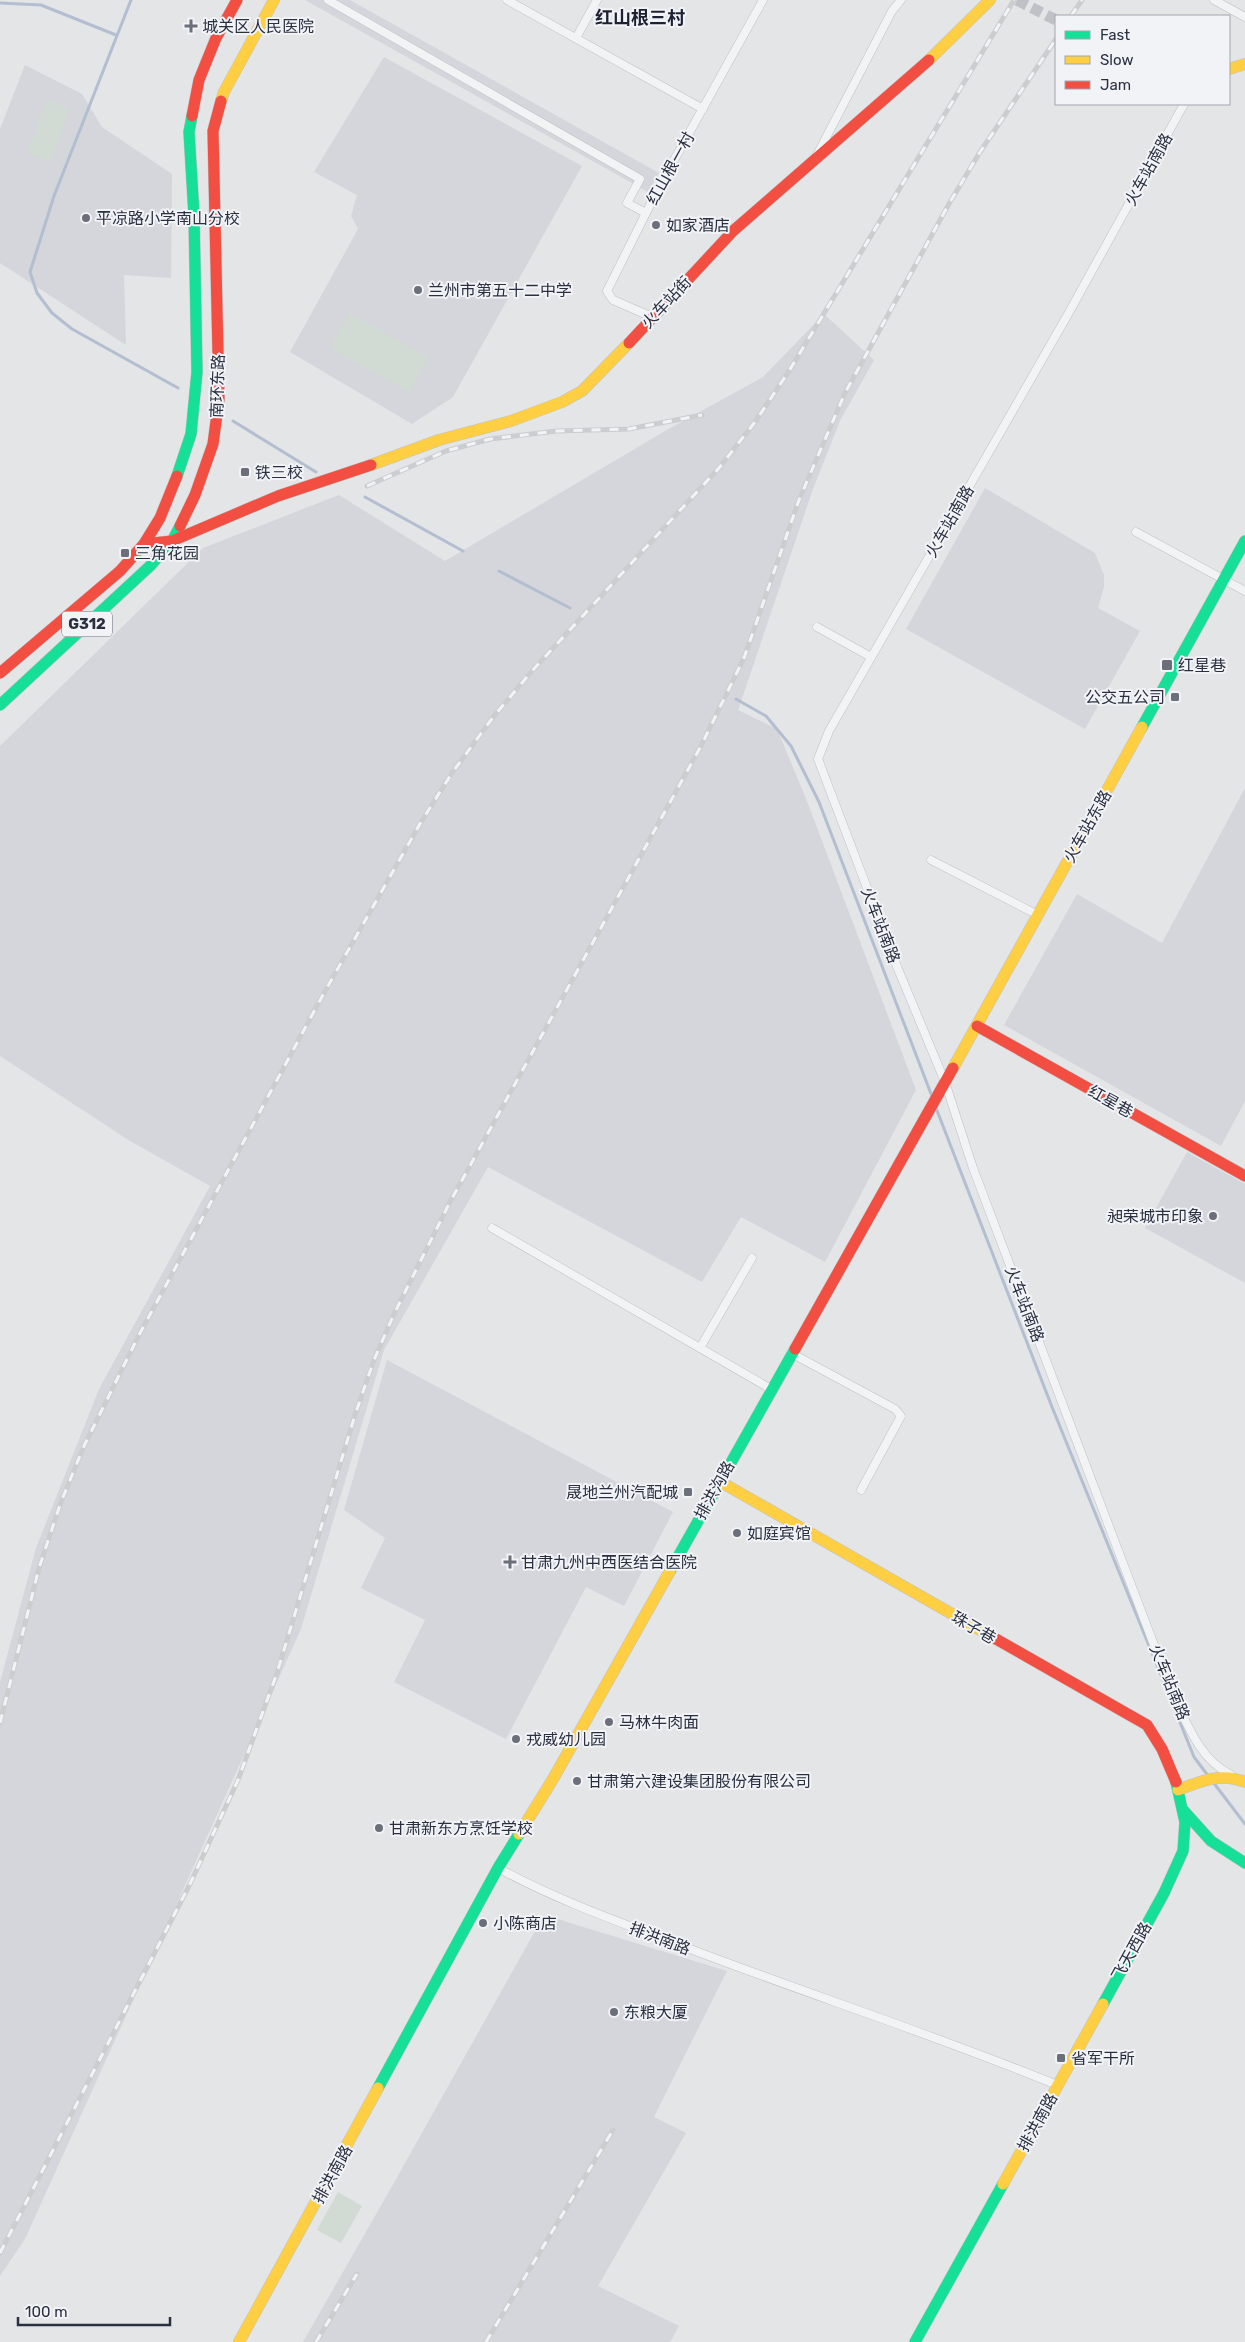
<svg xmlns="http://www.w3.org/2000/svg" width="1245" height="2342" font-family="Rubik,'Noto Sans SC',sans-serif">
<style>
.built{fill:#d4d6dc}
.green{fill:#d2dbd3}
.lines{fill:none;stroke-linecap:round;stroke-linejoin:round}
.stream{stroke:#b3bed1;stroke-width:3}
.secondary-tunnel{stroke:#bec1c6;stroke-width:11;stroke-dasharray:11 5.5;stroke-linecap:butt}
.street-casing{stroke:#c0c1c4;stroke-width:9}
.fast-casing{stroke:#c0c1c4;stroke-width:12}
.slow-casing{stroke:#c0c1c4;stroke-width:12}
.jam-casing{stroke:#c0c1c4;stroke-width:12}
.street{stroke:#f2f3f5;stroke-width:8}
.fast{stroke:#16e098;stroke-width:11}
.slow{stroke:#ffcf43;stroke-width:11}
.jam{stroke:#f24e42;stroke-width:11}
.rail-casing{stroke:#cccdcf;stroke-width:5}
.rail{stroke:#f1f3f7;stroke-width:3;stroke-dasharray:9;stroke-linecap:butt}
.poi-dot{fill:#6b6f7a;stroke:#f1f3f7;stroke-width:2}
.labels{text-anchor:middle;stroke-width:4;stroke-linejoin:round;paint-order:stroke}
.shield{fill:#f1f3f7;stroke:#666a77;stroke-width:1}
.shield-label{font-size:15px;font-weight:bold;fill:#2a3040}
.poi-label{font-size:16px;fill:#2a3040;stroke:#f1f3f7;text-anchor:start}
.street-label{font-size:16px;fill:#2a3040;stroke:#f1f3f7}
.neighbourhood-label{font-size:18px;font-weight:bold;fill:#1d2131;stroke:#f1f3f7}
</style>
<rect width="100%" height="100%" fill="#e3e5e7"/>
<g class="built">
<polygon points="305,0 350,0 659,173 648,192"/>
<polygon points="384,57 582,166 453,397 412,424 290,352 358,229 351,216 357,195 314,172"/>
<polygon points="25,65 82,94 102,127 172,174 171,278 124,275 126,345 0,263 0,129"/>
<polygon points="824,314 874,360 840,421 813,489 738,710 777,729 807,801 916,1090 825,1262 741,1217 702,1282 488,1167 384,1350 301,1629 25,2239 0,2276 0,1682 36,1548 99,1389 210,1186 130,1141 0,1056 0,746 203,548 339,495 445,561 665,431 763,377"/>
<polygon points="985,488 1095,553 1104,575 1104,587 1098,608 1140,631 1085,729 906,629"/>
<polygon points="1245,788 1245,1101 1221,1146 1004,1025 1077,894 1162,943"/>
<polygon points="1187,1152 1245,1184 1245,1283 1145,1228"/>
<polygon points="387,1360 673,1512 624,1606 586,1587 506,1739 394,1682 425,1620 361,1588 385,1538 344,1510"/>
<polygon points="544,1915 727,1971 654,2117 686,2133 598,2286 679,2326 670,2342 303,2342 395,2181"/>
</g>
<g class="green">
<polygon points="47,100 70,109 51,162 27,153"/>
<polygon points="349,313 429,357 410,392 330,348"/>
<polygon points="338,2192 362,2206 341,2243 317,2230"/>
</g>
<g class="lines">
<g class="stream">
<polyline points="131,0 54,196 30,272 37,293 52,313 72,329 178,388"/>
<polyline points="0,3 41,5 116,35"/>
<polyline points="233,421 316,472"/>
<polyline points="365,497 463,551"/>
<polyline points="499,571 570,608"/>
<polyline points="736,699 766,716 791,746 819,802 933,1099"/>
<polyline points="936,1108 1052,1407 1165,1685"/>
<polyline points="1171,1700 1194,1757 1209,1777"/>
<polyline points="1213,1782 1245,1824"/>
</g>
<polyline class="secondary-tunnel" points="1017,0 1056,20"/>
<defs>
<g id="street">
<polyline points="328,0 640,179 627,203 646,213"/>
<polyline points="507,0 703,109"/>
<polyline points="1214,0 1245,17"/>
<polyline points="576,38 597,0"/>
<path d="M1184,104L1067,316L829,731L818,759L898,969L945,1082L973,1168L1173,1695C1187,1723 1200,1760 1230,1774"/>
<polyline points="817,155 892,11 901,0"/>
<polyline points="652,317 613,300 607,291 658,189 763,0"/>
<polyline points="1136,532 1245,591"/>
<polyline points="817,627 871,657"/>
<polyline points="931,860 1038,915"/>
<polyline points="492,1228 771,1389"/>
<polyline points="700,1348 752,1258"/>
<polyline points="791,1353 895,1409 901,1416 861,1490"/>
<path d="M498,1868C551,1897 608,1918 664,1939C795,1990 928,2032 1057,2085"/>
</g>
<g id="fast">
<polyline points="177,476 191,434 197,372 194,215 189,132 192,116"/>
<polyline points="0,705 150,566 172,541 180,526"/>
<polyline points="1142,727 1245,541"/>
<polyline points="670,1571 795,1349"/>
<polyline points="1184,1811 1211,1841 1245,1863"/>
<polyline points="1103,2004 1164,1893 1183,1851 1185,1822 1176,1782"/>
<polyline points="378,2088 498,1868 519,1834"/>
<polyline points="915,2342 1003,2184"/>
</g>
<g id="slow">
<polyline points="929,60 990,0"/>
<polyline points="1229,69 1245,64"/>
<polyline points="221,101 224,92 274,0"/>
<polyline points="371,465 439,440 511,421 562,402 582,391 629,343"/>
<polyline points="953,1068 1142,727"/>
<polyline points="719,1481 996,1639"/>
<path d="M1178,1790C1201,1781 1221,1772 1245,1782"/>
<polyline points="519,1834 553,1779 670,1571"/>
<polyline points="1003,2184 1103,2004"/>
<polyline points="239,2342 378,2088"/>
</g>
<g id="jam">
<polyline points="192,116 199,80 216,38 237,0"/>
<polyline points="629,343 733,231 929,60"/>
<polyline points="180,526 195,495 213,444 219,399 213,131 221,101"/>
<polyline points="144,544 172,541 278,496 371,465"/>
<polyline points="0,673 120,571 144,544 160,518 177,476"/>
<polyline points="977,1026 1245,1176"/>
<polyline points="795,1349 953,1068"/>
<polyline points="996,1639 1147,1725 1162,1749 1176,1782"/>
</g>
</defs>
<use href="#street" class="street-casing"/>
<use href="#fast" class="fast-casing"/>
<use href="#slow" class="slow-casing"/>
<use href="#jam" class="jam-casing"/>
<use href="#street" class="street"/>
<use href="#fast" class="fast"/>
<use href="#slow" class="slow"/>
<use href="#jam" class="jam"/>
<defs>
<g id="rail">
<polyline points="1071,16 1082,0"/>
<polyline points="367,486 446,451 490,439 557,431 629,429 702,415"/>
<polyline points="0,1723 39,1568 61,1502 84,1446 139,1335 324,993 421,822 452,773 494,716 532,671 719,468 755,422 789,371 1014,0"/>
<polyline points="0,2253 190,1884 238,1780 277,1673 355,1415 374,1360 394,1314 450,1202 701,746 744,658 799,500 845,393 950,202 980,152 1056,39"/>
<polyline points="316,2342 357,2274"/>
<polyline points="486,2342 613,2130"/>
</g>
</defs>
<use href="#rail" class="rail-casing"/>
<use href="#rail" class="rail"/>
</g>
<g class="poi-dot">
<path d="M188.5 18.5h5v5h5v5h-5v5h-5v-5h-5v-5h5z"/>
<circle cx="86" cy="218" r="5"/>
<circle cx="656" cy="225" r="5"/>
<circle cx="418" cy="290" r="5"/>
<rect x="240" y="467" width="10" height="10" rx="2.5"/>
<rect x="120" y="548" width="10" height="10" rx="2.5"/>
<rect x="1161" y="659" width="12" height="12" rx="2.5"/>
<rect x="1170" y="692" width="10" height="10" rx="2.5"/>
<circle cx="1213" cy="1216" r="5"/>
<rect x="683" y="1487" width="10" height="10" rx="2.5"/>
<circle cx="737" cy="1533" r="5"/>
<path d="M507.5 1554.5h5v5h5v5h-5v5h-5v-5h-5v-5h5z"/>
<circle cx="609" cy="1722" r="5"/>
<circle cx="516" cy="1739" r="5"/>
<circle cx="577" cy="1781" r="5"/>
<circle cx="379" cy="1828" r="5"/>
<circle cx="483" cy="1923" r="5"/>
<circle cx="614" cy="2012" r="5"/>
<rect x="1056" y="2053" width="10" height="10" rx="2.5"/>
</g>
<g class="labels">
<rect class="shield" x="62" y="611.5" width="50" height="25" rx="4"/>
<g class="shield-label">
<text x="87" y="629">G312</text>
</g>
<g class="poi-label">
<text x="202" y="32">城关区人民医院</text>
<text x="96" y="224">平凉路小学南山分校</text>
<text x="666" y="231">如家酒店</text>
<text x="428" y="296">兰州市第五十二中学</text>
<text x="255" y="478">铁三校</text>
<text x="135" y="559">三角花园</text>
<text x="1178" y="671">红星巷</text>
<text x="1165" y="703" text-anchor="end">公交五公司</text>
<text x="1203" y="1222" text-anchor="end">昶荣城市印象</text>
<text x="678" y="1498" text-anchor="end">晟地兰州汽配城</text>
<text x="747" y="1539">如庭宾馆</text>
<text x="521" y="1568">甘肃九州中西医结合医院</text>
<text x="619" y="1728">马林牛肉面</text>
<text x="526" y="1745">戎威幼儿园</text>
<text x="587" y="1787">甘肃第六建设集团股份有限公司</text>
<text x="389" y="1834">甘肃新东方烹饪学校</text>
<text x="493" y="1929">小陈商店</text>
<text x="624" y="2018">东粮大厦</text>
<text x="1071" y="2064">省军干所</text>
</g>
<g class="street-label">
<text transform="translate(670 168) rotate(-61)" y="6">红山根一村</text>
<text transform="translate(1148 169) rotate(-61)" y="6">火车站南路</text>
<text transform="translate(666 302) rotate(-47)" y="6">火车站街</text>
<text transform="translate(217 386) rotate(-88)" y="6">南环东路</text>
<text transform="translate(949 521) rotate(-60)" y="6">火车站南路</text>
<text transform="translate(1087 826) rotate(-61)" y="6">火车站东路</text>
<text transform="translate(881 925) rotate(69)" y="6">火车站南路</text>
<text transform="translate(1111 1101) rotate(29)" y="6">红星巷</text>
<text transform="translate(1025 1304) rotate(69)" y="6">火车站南路</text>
<text transform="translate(714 1490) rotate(-61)" y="6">排洪沟路</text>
<text transform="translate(974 1627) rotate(30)" y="6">珠子巷</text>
<text transform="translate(1170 1682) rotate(68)" y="6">火车站南路</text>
<text transform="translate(660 1938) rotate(21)" y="6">排洪南路</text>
<text transform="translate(1131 1951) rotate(-61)" y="6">飞天西路</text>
<text transform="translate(1037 2122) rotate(-61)" y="6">排洪南路</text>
<text transform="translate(332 2174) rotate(-61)" y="6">排洪南路</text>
</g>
<g class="neighbourhood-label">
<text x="640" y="24">红山根三村</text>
</g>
</g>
<rect x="1055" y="15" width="175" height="90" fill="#f1f3f7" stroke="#a1a5ae"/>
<rect x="1065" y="31" width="25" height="8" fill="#16e098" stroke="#a1a5ae"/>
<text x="1100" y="40" font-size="15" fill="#2a3040">Fast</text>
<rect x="1065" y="56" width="25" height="8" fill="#ffcf43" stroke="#a1a5ae"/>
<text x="1100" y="65" font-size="15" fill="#2a3040">Slow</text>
<rect x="1065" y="81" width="25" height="8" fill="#f24e42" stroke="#a1a5ae"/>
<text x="1100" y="90" font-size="15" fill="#2a3040">Jam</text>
<path d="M18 2317v8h152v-8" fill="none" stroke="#2a3040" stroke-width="2.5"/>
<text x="25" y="2317" font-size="15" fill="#2a3040" stroke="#f1f3f7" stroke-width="4" paint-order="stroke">100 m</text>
</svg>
